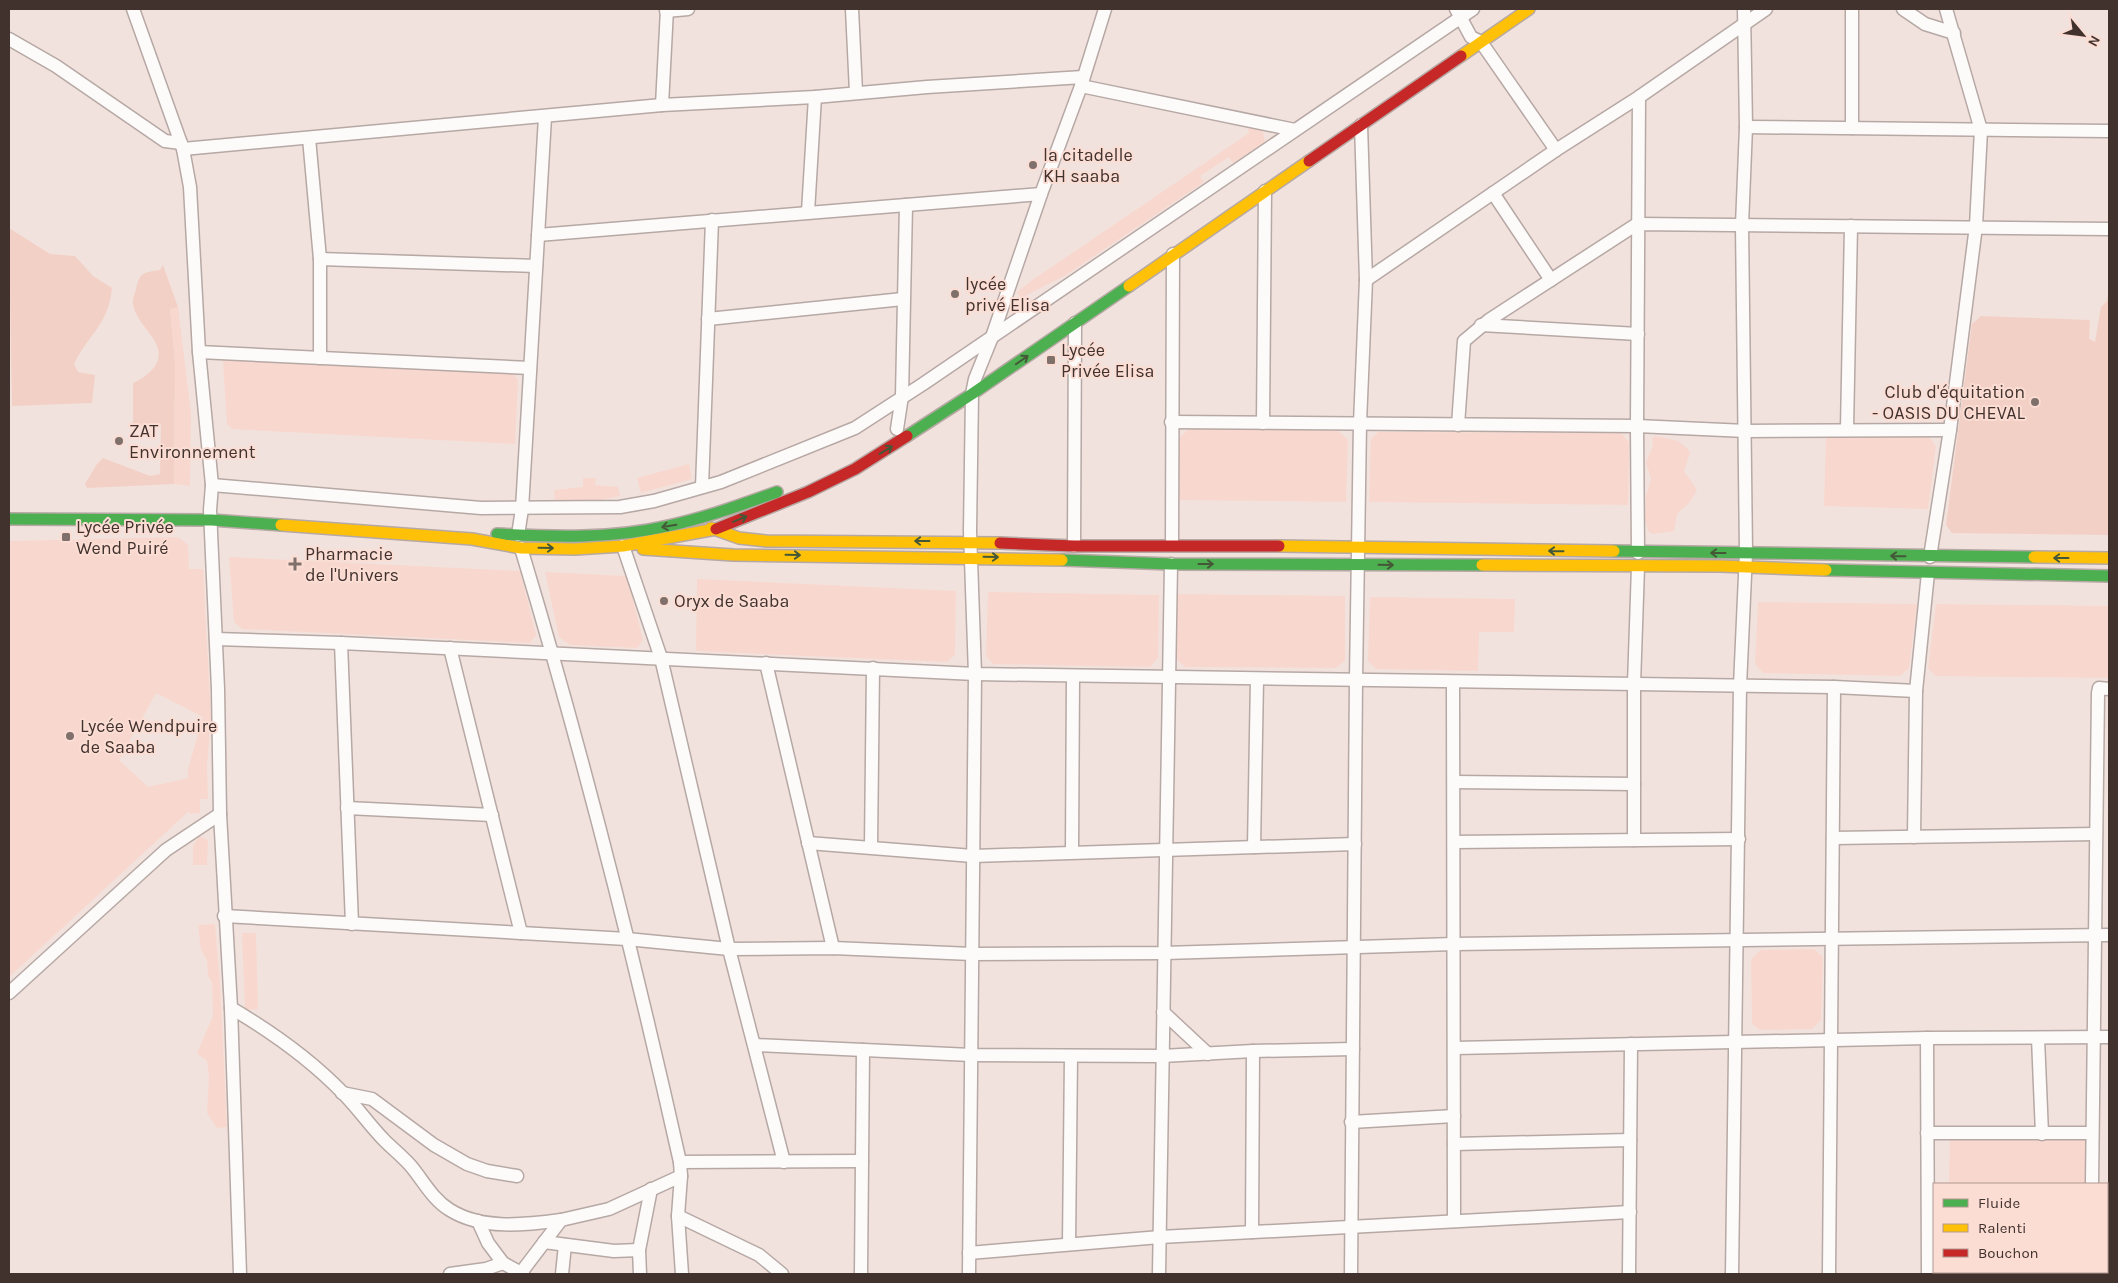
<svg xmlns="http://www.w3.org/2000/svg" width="2118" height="1283" font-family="Karla,sans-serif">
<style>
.built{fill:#f8d8ce;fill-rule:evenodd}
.green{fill:#f3d0c6}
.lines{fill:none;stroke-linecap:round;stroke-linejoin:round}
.street-casing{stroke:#b6a8a4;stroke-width:15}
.fast-casing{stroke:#b6a8a4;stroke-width:14}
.slow-casing{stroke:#b6a8a4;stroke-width:14}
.jam-casing{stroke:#b6a8a4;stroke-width:14}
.street{stroke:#fdfbfa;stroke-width:12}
.fast{stroke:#4caf50;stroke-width:11}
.slow{stroke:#ffc107;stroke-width:11}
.jam{stroke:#c62828;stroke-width:11}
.oneway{stroke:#445838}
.poi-dot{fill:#7f706b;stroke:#fbddd4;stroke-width:2}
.labels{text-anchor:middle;stroke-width:4;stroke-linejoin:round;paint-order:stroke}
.poi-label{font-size:18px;fill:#41322e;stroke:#fbddd4;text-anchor:start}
</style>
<rect width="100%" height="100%" fill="#f2e2dd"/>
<g class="built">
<polygon points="1261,124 1265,142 1233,163 1229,157 1200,176 1204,182 1066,275 1021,298 1017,292 1031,281 1249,133 1248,129"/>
<polygon points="178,307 191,413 190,486 174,484 175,362 170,308"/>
<polygon points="227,358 511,371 518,380 515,444 232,429 227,424 223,362"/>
<polygon points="1190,428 1338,431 1348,440 1346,502 1178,500 1179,438"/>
<polygon points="1378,432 1621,433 1629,442 1628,505 1369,502 1371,439"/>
<polygon points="1655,436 1678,441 1688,449 1690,453 1684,471 1697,490 1690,502 1677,514 1674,531 1653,534 1648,531 1645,519 1646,496 1651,479 1646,462 1653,446 1652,439"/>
<polygon points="1826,437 1929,437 1936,446 1928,509 1824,506"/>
<polygon points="689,464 692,479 641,493 637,478"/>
<polygon points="583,478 596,478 595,485 618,487 620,496 596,501 555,502 554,490 583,487"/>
<path d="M178,537L188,545L189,569H203L211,719L207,766L208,799H200V813L190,814L189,811L9,977V541ZM156,693L203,717L188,769V778L148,787L119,760Z"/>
<polygon points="229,557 520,571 536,635 530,643 242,629 234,622"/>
<polygon points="545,572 627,576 643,640 637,648 570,645 559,637"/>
<polygon points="697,579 956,591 955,655 947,662 696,651"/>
<polygon points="988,592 1159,595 1158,658 1150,667 993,664 986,656"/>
<polygon points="1177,594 1345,596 1345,661 1335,668 1185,667 1176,658"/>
<polygon points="1370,597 1515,599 1514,632 1479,632 1478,671 1376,669 1368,661"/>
<polygon points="1758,602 1917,604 1909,668 1900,676 1763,673 1755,664"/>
<polygon points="1936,604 2109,606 2109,678 1935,676 1928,668"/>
<polygon points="199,836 208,840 207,865 193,865 193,846"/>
<polygon points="215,924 220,983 227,1127 217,1128 207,1113 209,1078 207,1061 197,1053 213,1016 212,982 208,976 207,960 201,950 198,925"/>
<polygon points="242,933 256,933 258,1009 245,1010"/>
<polygon points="1814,949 1823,957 1821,1020 1812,1029 1760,1030 1752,1024 1751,959 1761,950"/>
<polygon points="2091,1136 2090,1184 1949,1184 1950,1137"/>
<rect x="1948" y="1272" width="141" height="2"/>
</g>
<g class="green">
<path d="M9,228L50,254L75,256L93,276L112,288C108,326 89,333 74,364L78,372L95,375L92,403L12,406Z"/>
<path d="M163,265L178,307L170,309L175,362L174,484L87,488L85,484L97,464L103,458L150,476L160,474L161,424L133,426V383C142,379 149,374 155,366C170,343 136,327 133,304C132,300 135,293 136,289C140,271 144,273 160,270Z"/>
<polygon points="2109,287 2109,535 1952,533 1946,525 1972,324 1981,316 2090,320 2089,339 2095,342 2101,307 2107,301"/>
</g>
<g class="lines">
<defs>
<g id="street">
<polyline points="133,9 183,149 190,187 199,352 212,485 210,510 218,689 220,814 231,1008 240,1274"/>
<polyline points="852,9 856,92"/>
<polyline points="1456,9 1471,37 1481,42 1556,150"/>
<polyline points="1903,9 1925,24 1954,33"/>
<polyline points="666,11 688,9"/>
<polyline points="9,39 56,66 165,141 181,143"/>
<polyline points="1081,86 1295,130"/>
<polyline points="662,105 667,9"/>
<polyline points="1746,127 2109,131"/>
<polyline points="1852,128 1852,9"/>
<polyline points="309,138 320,259 320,358"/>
<polyline points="183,149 662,105 815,97 927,87 1083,77"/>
<polyline points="1493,193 1551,280"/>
<polyline points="808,212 815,97"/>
<polyline points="538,235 1041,194"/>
<polyline points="320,259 536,266"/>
<polyline points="1366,280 1556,150 1639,97 1766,9"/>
<polyline points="708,319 903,299"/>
<polyline points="1481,325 1638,334"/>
<polyline points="199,352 530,368"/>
<polyline points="1171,422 1637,426 1746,431 1950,430"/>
<polyline points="1263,423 1265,191"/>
<polyline points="1458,425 1464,341 1489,320 1637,224 2109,229"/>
<polyline points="897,429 902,396 906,205"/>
<polyline points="1847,429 1851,226"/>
<polyline points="212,485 481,508 620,507 654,501 721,482 855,428 923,384 1473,9"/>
<polyline points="702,487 712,220"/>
<polyline points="518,535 522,509 545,117"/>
<polyline points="1172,545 1173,254"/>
<polyline points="623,546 661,658 729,949 784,1162"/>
<polyline points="1074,546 1075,323"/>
<path d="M521,548C582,750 634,956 680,1162L681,1176L678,1216L682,1274"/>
<polyline points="1638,553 1637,426 1639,97"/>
<polyline points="1930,557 1950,430 1976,226 1981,130 1946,9"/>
<polyline points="216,639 341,643 975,674 1834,687 1916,691"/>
<polyline points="341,643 352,924"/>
<polyline points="450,648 521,933"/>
<polyline points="766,663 833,948"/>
<polyline points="1453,682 1454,1221"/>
<polyline points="1454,782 1634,784"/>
<polyline points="347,808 492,815"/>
<polyline points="1914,837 1916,691 1928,573"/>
<polyline points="1833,838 2096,834"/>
<polyline points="1634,840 1634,684 1638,567"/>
<polyline points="1454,842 1739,839"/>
<polyline points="808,843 973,856 1355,844"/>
<polyline points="871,847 873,668"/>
<polyline points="1254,847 1257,679"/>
<polyline points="1072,851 1073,676"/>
<polyline points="224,916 627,939 729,949 833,948 972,954 1164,953 1454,944 2109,935"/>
<polyline points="9,993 166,850 220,814"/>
<path d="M231,1008C272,1032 310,1059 343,1093C358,1108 370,1126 385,1141C393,1149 402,1156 410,1165C423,1180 432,1199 450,1210C482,1230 525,1225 561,1220"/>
<polyline points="1163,1012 1208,1054"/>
<polyline points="1927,1038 1928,1274"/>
<polyline points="2038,1038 2042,1134"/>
<polyline points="755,1045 971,1055 1162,1056 1253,1051 1353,1049"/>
<polyline points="1454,1048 1927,1038 2109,1037"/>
<polyline points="342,1093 372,1099 434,1145 467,1164 487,1171 517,1176"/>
<polyline points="1351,1122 1454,1116"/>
<polyline points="1927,1133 2092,1133"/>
<polyline points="1454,1144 1630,1140"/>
<polyline points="680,1162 862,1161"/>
<polyline points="2092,1184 2098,693 2099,688 2109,689"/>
<polyline points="678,1216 759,1255 782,1274"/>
<polyline points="478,1221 488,1243 503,1263 523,1274"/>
<polyline points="1252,1232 1253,1051"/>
<polyline points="544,1242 614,1251 639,1250"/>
<polyline points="1069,1244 1071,1056"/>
<polyline points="969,1253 1160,1237 1630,1212"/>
<polyline points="450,1274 486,1269 503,1263"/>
<polyline points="520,1274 561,1220 609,1209 681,1176"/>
<polyline points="562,1274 565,1245"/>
<polyline points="640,1274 639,1250 651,1189"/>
<polyline points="861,1274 863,1050"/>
<polyline points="969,1274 975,674 970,531 972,394 975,379 992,337 1041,194 1081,86 1105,9"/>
<polyline points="1159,1274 1171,564"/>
<polyline points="1351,1274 1356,680 1360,423 1366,280 1361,125"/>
<polyline points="1629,1274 1631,1044"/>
<polyline points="1732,1274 1740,686 1746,553 1742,225 1746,127 1744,9"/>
<polyline points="1829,1274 1834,687"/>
<polyline points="2092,1274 2092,1272"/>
</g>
<g id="fast">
<polyline points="907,436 972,394 1129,286"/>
<polyline points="9,519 212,520 281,525"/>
<path d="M497,534C554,537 612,539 668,526C705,518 741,505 777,492"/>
<polyline points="1614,551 2034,557"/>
<polyline points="1062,560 1171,564 1482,565"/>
<polyline points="1826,570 2109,576"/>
</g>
<g id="slow">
<polyline points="1461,56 1529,9"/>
<polyline points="1129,286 1309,161"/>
<polyline points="281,525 472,539 521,548 575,549 623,546 716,529"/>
<polyline points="711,528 739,538 766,541 1000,543"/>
<polyline points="1279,546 1614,551"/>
<polyline points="643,549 733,555 1062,560"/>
<polyline points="2034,557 2109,558"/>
<polyline points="1482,565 1720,566 1826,570"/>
</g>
<g id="jam">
<polyline points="1309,161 1461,56"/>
<polyline points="716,529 808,492 855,469 907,436"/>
<polyline points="1000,543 1074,546 1279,546"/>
</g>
</defs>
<use href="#street" class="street-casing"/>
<use href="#fast" class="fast-casing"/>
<use href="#slow" class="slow-casing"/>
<use href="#jam" class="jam-casing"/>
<use href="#street" class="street"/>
<use href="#fast" class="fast"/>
<use href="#slow" class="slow"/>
<use href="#jam" class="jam"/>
</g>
<defs><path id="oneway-shaft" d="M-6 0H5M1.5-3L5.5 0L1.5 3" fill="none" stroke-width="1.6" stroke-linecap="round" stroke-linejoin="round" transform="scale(1.25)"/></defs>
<g class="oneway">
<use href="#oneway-shaft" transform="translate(1022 360) rotate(-35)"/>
<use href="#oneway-shaft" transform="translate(886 450) rotate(-31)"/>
<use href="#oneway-shaft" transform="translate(740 519) rotate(-22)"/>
<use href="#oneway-shaft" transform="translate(669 526) rotate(170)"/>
<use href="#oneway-shaft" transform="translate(922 541) rotate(-180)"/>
<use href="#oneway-shaft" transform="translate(546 548) rotate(1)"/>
<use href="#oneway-shaft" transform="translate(1556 551) rotate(-179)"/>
<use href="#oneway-shaft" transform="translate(1718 553) rotate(-180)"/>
<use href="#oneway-shaft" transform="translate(793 555) rotate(1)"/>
<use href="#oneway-shaft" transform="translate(1898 556) rotate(-179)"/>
<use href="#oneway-shaft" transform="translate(991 557) rotate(1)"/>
<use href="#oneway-shaft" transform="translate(2061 558) rotate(-180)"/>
<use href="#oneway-shaft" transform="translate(1206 564)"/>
<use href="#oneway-shaft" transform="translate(1386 565) rotate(1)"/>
</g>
<g class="poi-dot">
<circle cx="1033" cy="165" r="5"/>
<circle cx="955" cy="294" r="5"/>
<rect x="1046" y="355" width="10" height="10" rx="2.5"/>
<circle cx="2035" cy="402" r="5"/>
<circle cx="119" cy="441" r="5"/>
<rect x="61" y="532" width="10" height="10" rx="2.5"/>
<path d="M292.5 556.5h5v5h5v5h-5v5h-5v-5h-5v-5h5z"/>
<circle cx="664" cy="601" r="5"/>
<circle cx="70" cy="736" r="5"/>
</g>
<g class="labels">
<g class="poi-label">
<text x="1043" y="161">la citadelle<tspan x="1043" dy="21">KH saaba</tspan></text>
<text x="965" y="290">lycée<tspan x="965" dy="21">privé Elisa</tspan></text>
<text x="1061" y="356">Lycée<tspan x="1061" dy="21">Privée Elisa</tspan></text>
<text x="2025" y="398" text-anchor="end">Club d'équitation<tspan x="2025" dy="21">- OASIS DU CHEVAL</tspan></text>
<text x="129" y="437">ZAT<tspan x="129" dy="21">Environnement</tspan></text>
<text x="76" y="533">Lycée Privée<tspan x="76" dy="21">Wend Puiré</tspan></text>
<text x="305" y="560">Pharmacie<tspan x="305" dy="21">de l'Univers</tspan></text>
<text x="674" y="607">Oryx de Saaba</text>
<text x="80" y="732">Lycée Wendpuire<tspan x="80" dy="21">de Saaba</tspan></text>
</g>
</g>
<rect width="2118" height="1283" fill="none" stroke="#41322e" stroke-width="20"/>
<rect x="1933" y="1183" width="175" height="90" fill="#fbddd4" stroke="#b19992"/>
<rect x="1943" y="1199" width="25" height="8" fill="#4caf50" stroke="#b19992"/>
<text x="1978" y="1208" font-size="15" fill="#41322e">Fluide</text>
<rect x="1943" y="1224" width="25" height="8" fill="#ffc107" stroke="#b19992"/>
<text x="1978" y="1233" font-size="15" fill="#41322e">Ralenti</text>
<rect x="1943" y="1249" width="25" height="8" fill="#c62828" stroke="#b19992"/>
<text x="1978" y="1258" font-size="15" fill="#41322e">Bouchon</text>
<g transform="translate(2083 35) rotate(119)" stroke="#fbddd4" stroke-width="4" paint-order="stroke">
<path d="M0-4L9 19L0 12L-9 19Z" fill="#41322e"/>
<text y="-8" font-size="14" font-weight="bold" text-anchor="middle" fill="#41322e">N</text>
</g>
</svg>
